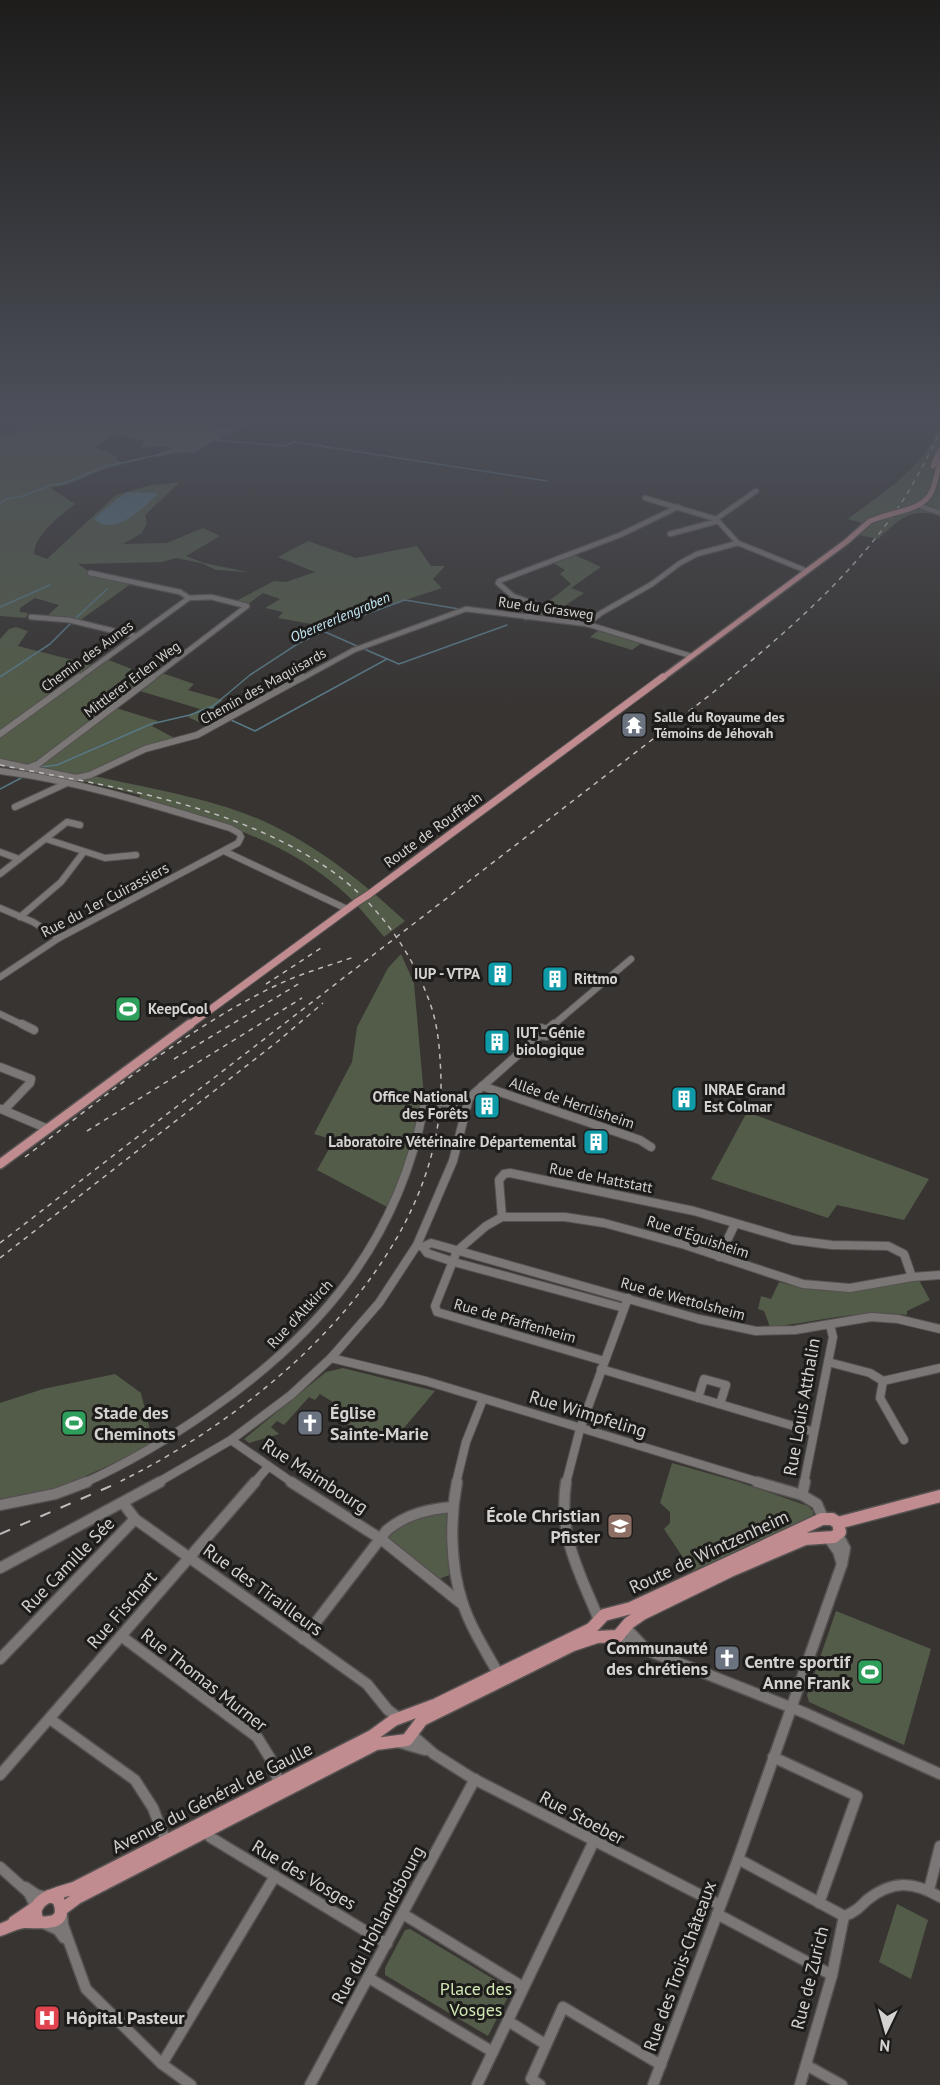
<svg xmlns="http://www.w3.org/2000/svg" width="940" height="2085" font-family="'PT Sans',sans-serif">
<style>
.green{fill:#535c49}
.water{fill:#577885}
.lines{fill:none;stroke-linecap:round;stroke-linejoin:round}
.stream{stroke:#577885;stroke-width:1.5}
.minor-far3-casing{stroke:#555251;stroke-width:7}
.minor-far2-casing{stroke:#555251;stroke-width:8}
.minor-far1-casing{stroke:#555251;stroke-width:10}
.minor-casing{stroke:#555251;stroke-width:13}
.major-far3-casing{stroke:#555251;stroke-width:8}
.major-far2-casing{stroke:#555251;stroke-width:9}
.major-far1-casing{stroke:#555251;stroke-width:12}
.major-casing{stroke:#555251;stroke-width:15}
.minor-far3{stroke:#7b7776;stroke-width:4.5}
.minor-far2{stroke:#7b7776;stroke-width:6}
.minor-far1{stroke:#7b7776;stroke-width:8}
.minor{stroke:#7b7776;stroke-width:10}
.major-far3{stroke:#c18c90;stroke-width:5}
.major-far2{stroke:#c18c90;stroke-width:7}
.major-far1{stroke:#c18c90;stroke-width:9}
.major{stroke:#c18c90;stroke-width:12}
.rail-far1{stroke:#bfbdbc;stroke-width:1.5;stroke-dasharray:5 5;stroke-linecap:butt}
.rail{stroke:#bfbdbc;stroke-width:2;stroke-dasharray:11 11;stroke-linecap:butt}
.minor-bridge-casing{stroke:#555251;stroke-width:10;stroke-linecap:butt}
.major-bridge-far1-casing{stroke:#555251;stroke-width:8;stroke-linecap:butt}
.major-bridge-casing{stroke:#555251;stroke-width:9;stroke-linecap:butt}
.minor-bridge{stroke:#7b7776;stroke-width:8}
.major-bridge-far1{stroke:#c18c90;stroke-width:5}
.major-bridge{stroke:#c18c90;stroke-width:7}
.labels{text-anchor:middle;stroke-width:6;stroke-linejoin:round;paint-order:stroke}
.far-street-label{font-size:14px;fill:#d4d2d1;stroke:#1d1c1b}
.far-water-label{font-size:14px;font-style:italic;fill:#c7ecfa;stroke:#1d1c1b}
.far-poi-label{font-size:14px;font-weight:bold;fill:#d4d2d1;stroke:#1d1c1b;text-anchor:start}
.street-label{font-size:15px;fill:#d4d2d1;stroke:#1d1c1b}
.poi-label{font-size:15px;font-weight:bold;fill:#d4d2d1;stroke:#1d1c1b;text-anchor:start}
.near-street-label{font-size:18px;fill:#d4d2d1;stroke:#1d1c1b}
.near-poi-label{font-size:18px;font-weight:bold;fill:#d4d2d1;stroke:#1d1c1b;text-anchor:start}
.near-park-label{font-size:18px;fill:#d0e7b4;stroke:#1d1c1b}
</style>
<rect width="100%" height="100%" fill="#373432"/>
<g class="green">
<path d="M47,415H232L248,417L243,422L210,417L205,423L231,429L200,449L156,457L152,456L173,448L160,446L142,448L141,446L145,441L113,434L95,447L116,456L118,461L123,462L142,457L144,459L105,469L69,484L51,488L75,504C60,516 35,534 34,554L47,559L116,495L151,485L180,482L145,515L147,523L142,533L123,544L167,543L203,528L220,536L186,556L204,563L248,572L216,570L201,563L176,558L162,562L78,564L90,572L131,584L79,621L47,616L59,605L35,598L20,608V612L28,613L26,618L0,616V435L9,436Z"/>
<path d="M940,424V515C908,508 900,519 878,539L854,534L862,523L848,519C881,493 927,467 940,424Z"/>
<polygon points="308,541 356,558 417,546 431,566 445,566 433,579 442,588 360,615 339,610 322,626 278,618 283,612 265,608 280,599 263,593 248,604 236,601 274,581 286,582 315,572 278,557"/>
<polygon points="575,555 601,567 571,588 584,593 545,619 528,617 571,584 560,574 565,570 553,563"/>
<path d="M16,627L28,631L18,646L96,666L106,659L152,677L159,672L194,684L188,690L223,700L214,707L230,715L211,728L188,717L200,709L140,691L116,708L158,721L152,726L180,741L142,751L94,776C139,786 185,794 229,808C296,829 354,874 405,921L384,937C373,924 362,910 350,898C292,842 215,820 139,799L140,795L0,761V639L9,629Z"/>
<polygon points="600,629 643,642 632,650 590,637"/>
<polygon points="401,954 414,983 424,1096 403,1175 389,1208 317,1170 334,1140 314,1134 352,1062 357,1027 388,968"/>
<polygon points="747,1112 929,1179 904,1220 837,1205 828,1218 711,1179"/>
<path d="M919,1280L930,1300L907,1311V1315C857,1309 818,1322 770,1327L764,1311L758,1309L761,1296L771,1299L779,1282C833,1298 865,1290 919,1280Z"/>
<polygon points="343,1368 435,1391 393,1441 374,1430 367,1437 334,1416 342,1408 320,1394 315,1400 309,1397 284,1425 277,1421 271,1427 279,1434 249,1443 244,1439 326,1372"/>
<polygon points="115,1374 141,1393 153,1442 130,1456 59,1488 0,1499 0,1403 43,1389"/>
<polygon points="672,1463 739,1482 808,1506 813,1511 813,1518 692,1571 664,1529 670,1523 670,1512 660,1503"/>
<polygon points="446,1511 448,1515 452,1574 439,1579 385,1537 408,1519"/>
<polygon points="836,1611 931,1649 904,1745 809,1702 807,1695"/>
<polygon points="897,1904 928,1920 911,1979 879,1962"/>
<polygon points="410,1929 510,1989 510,1993 488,2036 385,1975 385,1968 405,1930"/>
</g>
<path class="water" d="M128,492L157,493V495C141,509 115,537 94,519L118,498Z"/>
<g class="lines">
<g class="stream">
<polyline points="767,415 857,422"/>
<polyline points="216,440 284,446 295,442 547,481"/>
<path d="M0,504L6,499L23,496L51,485L63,484L104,467L178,450L192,452L199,449L195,448C219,439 240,426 263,415"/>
<polyline points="0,607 50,585"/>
<polyline points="75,619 107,589"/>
<polyline points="323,631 357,646"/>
<polyline points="364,649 399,664 507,625"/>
<polyline points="0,677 50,644 72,622"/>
<polyline points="212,707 228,716"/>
<polyline points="231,720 255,731 387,659"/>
<polyline points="41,767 57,765 151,724 190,715 213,706 250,675 299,643 339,624 405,600 459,609"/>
<polyline points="0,789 23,777"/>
</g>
<defs>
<g id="minor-far3">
<polyline points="645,498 716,519 738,543 807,571"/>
<polyline points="920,506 940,513"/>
<polyline points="716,519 756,491"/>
<polyline points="670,534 718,521"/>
<polyline points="90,573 180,592 189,598 211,597 247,606 151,679"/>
<polyline points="31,617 69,620 135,636"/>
<polyline points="526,617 538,605 513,596 498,583 499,581 620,535 678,507"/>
<polyline points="587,624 601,613 652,584 680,563 697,554 738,543"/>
<polyline points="77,679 189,598"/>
<polyline points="301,679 354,650 466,609 587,624 691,656"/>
</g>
<g id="minor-far2">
<polyline points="0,734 79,677"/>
<polyline points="0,762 76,778 90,775 145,749 197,735 303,677"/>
<polyline points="30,767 38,764 153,677"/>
<path d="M0,771C79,781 154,805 230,828L239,833L241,837L238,843L59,938L0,977"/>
<polyline points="15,807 67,783"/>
<polyline points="46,839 105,858 136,855"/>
<polyline points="224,851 347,909"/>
<polyline points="0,852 19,859"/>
<polyline points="0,874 67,822 80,825"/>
<polyline points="0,908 33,922 59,938"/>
<polyline points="20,917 61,882 83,853"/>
<polyline points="0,1014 25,1026"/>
<polyline points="552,1026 631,959"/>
</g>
<g id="minor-far1">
<polyline points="22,1024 34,1030"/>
<polygon points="541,1028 550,1031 547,1036 540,1035 538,1031"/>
<polyline points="548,1029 554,1024"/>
<polyline points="0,1067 31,1079 30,1083 4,1110"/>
<polyline points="482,1086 640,1140 651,1147"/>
<polyline points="1,1109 48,1129"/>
<polyline points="502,1217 499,1180 504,1174 510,1173 694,1211 793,1240 832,1245 888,1246 904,1254 912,1277"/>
<polyline points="419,1246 423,1247 427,1253 454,1262 624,1308"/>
<polyline points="423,1247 431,1243 699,1319 756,1331 795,1330 871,1317 898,1319 940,1329"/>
<polyline points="719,1257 735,1224"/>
<polyline points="331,1358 426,1381 762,1483"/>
<polyline points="604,1361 437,1312 435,1306 457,1251 486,1226 502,1217 565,1217 604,1223 685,1245 803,1284 850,1288 912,1277 940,1275"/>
<polyline points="828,1362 870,1373 883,1381 940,1368"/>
<polyline points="601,1369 814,1432"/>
<polyline points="883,1381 880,1398 904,1440"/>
<polyline points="698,1398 704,1379 726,1385 720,1404"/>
<polyline points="231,1440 293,1483"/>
<path d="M84,1483C128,1463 170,1438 210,1410C321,1333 398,1241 424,1106L430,1102"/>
<polyline points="157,1483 231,1440 291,1395 331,1358 379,1303 417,1245 453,1161 469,1098 540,1035"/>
<polyline points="254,1483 268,1467"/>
<polyline points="456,1483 466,1442 483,1399"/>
<polyline points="566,1483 580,1429 628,1298"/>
<polyline points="804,1483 833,1337 830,1325"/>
</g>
<g id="minor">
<polyline points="291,1482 381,1539 462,1604"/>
<path d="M457,1482C450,1519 450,1564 462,1601C470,1627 486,1651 499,1675"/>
<path d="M566,1482C558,1536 579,1571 599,1620"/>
<polyline points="757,1482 802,1495 817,1504 823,1518"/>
<polyline points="802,1495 805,1482"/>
<polyline points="123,1503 135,1519 367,1684 388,1710 399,1718"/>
<polyline points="0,1505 55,1494 87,1482"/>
<polyline points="828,1537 838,1551 842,1564"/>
<polyline points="0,1568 160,1482"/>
<polyline points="625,1627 642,1645"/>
<polyline points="121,1636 257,1737 270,1758 279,1783"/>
<polyline points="616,1638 805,1713 940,1774"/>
<path d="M303,1639L387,1530C407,1514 428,1509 453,1507"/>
<polyline points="0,1659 135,1519"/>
<polyline points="50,1719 135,1780 153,1808 166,1842"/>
<polyline points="411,1734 434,1754 472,1778 720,1905"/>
<polyline points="401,1743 425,1750"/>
<polyline points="773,1757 857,1796 819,1903"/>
<polyline points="0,1775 255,1482"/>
<polyline points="208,1831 210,1837 387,1944"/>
<polyline points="738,1859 844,1916"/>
<polyline points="0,1867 29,1893 36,1907"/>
<polyline points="25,1887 37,1895 47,1897"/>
<polyline points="929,1890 940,1846"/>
<polyline points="62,1914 63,1925 86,1989 162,2064 191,2085"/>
<polyline points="403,1914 523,1987"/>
<polyline points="717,1914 832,1975"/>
<path d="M844,1916C854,1913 860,1907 867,1900C892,1880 913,1881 940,1897"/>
<polyline points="45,1924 58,1930 64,1938"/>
<polyline points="369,1978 493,2052"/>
<polyline points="508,2021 545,2044"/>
<polyline points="162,2064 275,1876"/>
<polyline points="806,2065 842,2085"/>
<polyline points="310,2085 475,1779"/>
<polyline points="477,2085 593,1843"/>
<polyline points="540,2085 531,2079 563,2007 661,2065"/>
<polyline points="653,2085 738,1859 842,1564 845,1548 838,1535"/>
<polyline points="800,2085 832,1975 844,1916"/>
</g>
<g id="major-far3">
<polyline points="933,466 940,450"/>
<path d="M909,509C936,500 933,486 940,462"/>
<polyline points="661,679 846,542 870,521 881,517"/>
</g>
<g id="major-far2">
<polyline points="368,895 663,677"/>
<polyline points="188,1026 357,902"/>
</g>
<polyline id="major-far1" points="0,1164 190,1024"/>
<g id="major">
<polyline points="838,1523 940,1496"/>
<path d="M38,1921C27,1898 59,1893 74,1888L372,1736L394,1720L437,1704L591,1629L604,1615L631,1608L822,1519H832L838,1523L840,1532L834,1537L805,1539L730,1571L642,1614L629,1623L618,1636L597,1637L573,1645L422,1720L407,1740L376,1744L77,1898L61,1910"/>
<polyline points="14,1922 36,1907"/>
<path d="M0,1930C8,1927 15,1923 24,1922C38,1921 71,1930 58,1899L49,1896"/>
</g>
</defs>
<use href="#minor-far3" class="minor-far3-casing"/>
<use href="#minor-far2" class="minor-far2-casing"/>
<use href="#minor-far1" class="minor-far1-casing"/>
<use href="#minor" class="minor-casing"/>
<use href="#major-far3" class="major-far3-casing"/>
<use href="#major-far2" class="major-far2-casing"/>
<use href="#major-far1" class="major-far1-casing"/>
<use href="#major" class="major-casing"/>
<use href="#minor-far3" class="minor-far3"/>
<use href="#minor-far2" class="minor-far2"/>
<use href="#minor-far1" class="minor-far1"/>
<use href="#minor" class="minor"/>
<use href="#major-far3" class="major-far3"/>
<use href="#major-far2" class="major-far2"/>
<use href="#major-far1" class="major-far1"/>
<use href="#major" class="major"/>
<g class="rail-far1">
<path d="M0,765C111,787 230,803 326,867C375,900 412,950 431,1006C439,1030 440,1054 441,1079C444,1258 265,1411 117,1483"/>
<polyline points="266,984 321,948"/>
<polyline points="174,1059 300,983"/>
<polyline points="87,1131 302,998"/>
<path d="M25,1157C106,1096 185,1029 277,985C302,973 328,966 354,957"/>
<path d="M0,1243L710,695C778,639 848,581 898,508C914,484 927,458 940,432"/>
<polyline points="0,1258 277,1042 323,1003"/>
</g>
<polyline class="rail" points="0,1534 120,1482"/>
<defs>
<polyline id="minor-bridge" points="430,1102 454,1103"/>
<polyline id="major-bridge-far1" points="881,517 909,509"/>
<polyline id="major-bridge" points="357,902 368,895"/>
</defs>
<use href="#minor-bridge" class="minor-bridge-casing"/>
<use href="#major-bridge-far1" class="major-bridge-far1-casing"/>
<use href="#major-bridge" class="major-bridge-casing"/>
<use href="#minor-bridge" class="minor-bridge"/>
<use href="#major-bridge-far1" class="major-bridge-far1"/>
<use href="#major-bridge" class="major-bridge"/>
</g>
<linearGradient id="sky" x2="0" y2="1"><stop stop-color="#1e1d1c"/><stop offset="0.59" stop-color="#4d505a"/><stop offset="1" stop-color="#4d505a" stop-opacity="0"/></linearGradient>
<rect width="940" height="707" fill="url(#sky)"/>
<defs>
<symbol id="temple-square" viewBox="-11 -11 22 22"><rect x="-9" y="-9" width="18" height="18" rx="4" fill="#6b7280" stroke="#1d1c1b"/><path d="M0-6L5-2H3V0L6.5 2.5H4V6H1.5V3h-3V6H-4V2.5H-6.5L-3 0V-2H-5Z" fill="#fff"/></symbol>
<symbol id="building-square" viewBox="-11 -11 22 22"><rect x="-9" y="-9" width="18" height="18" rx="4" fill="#0f9aa8" stroke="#1d1c1b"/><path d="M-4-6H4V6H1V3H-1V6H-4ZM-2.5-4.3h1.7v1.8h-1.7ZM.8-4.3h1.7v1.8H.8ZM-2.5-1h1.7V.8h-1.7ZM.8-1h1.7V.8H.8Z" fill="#fff"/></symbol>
<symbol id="stadium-square" viewBox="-11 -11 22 22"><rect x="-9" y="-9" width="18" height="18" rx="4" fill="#2e9e5b" stroke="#1d1c1b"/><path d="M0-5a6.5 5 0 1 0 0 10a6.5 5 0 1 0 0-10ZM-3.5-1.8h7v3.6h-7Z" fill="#fff"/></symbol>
<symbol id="church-square" viewBox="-11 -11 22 22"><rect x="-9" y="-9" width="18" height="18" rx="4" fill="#6b7280" stroke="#1d1c1b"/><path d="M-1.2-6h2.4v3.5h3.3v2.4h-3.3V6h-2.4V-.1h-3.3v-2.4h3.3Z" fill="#fff"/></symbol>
<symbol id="school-square" viewBox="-11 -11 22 22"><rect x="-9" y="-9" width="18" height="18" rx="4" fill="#8d6e63" stroke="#1d1c1b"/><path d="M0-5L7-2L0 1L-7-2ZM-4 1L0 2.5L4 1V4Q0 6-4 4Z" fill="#fff"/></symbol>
<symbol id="hospital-square" viewBox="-11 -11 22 22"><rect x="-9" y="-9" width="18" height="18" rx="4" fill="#e0444e" stroke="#1d1c1b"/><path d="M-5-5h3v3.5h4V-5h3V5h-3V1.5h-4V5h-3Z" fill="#fff"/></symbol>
</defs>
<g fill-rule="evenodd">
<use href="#temple-square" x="619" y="710" width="30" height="30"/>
<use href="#building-square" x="485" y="959" width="30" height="30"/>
<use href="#building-square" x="540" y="964" width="30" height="30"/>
<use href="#stadium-square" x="113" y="994" width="30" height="30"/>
<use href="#building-square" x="482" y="1027" width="30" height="30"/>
<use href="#building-square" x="669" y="1084" width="30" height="30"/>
<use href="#building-square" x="472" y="1091" width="30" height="30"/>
<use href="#building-square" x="581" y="1127" width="30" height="30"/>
<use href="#stadium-square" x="59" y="1408" width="30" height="30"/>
<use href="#church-square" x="295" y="1408" width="30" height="30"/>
<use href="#school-square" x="605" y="1511" width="30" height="30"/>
<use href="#church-square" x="712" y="1643" width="30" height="30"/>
<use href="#stadium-square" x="855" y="1657" width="30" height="30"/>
<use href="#hospital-square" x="32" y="2003" width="30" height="30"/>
</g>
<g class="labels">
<g class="far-street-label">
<text transform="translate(546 608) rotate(8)" y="5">Rue du Grasweg</text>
<text transform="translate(87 656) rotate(-36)" y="5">Chemin des Aunes</text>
<text transform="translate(132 679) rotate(-37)" y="5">Mittlerer Erlen Weg</text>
<text transform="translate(263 686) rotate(-29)" y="5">Chemin des Maquisards</text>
</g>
<g class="far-water-label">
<text transform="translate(340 617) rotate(-23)" y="5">Oberererlengraben</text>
</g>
<g class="far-poi-label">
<text x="654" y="722">Salle du Royaume des<tspan x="654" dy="16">Témoins de Jéhovah</tspan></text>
</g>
<g class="street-label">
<text transform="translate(433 830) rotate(-36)" y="5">Route de Rouffach</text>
<text transform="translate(105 900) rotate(-28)" y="5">Rue du 1er Cuirassiers</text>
<text transform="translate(572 1103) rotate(19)" y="5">Allée de Herrlisheim</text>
<text transform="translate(601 1178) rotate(11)" y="5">Rue de Hattstatt</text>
<text transform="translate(698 1237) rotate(18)" y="5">Rue d'Éguisheim</text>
<text transform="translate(683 1299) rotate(15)" y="5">Rue de Wettolsheim</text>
<text transform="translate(300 1314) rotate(-47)" y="5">Rue d'Altkirch</text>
<text transform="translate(515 1321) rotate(16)" y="5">Rue de Pfaffenheim</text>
</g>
<g class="poi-label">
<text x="480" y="979" text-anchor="end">IUP - VTPA</text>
<text x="574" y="984">Rittmo</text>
<text x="148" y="1014">KeepCool</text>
<text x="516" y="1038">IUT - Génie<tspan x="516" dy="17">biologique</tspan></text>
<text x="704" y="1095">INRAE Grand<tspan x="704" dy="17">Est Colmar</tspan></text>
<text x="468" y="1102" text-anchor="end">Office National<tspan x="468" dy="17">des Forêts</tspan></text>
<text x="576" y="1147" text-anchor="end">Laboratoire Vétérinaire Départemental</text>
</g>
<g class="near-street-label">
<text transform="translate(802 1407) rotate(-80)" y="6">Rue Louis Atthalin</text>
<text transform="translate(588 1414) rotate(17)" y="6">Rue Wimpfeling</text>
<text transform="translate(315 1476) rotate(33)" y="6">Rue Maimbourg</text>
<text transform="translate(709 1552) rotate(-25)" y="6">Route de Wintzenheim</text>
<text transform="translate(68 1565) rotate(-46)" y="6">Rue Camille Sée</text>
<text transform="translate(263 1590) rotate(36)" y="6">Rue des Tirailleurs</text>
<text transform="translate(122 1610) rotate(-49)" y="6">Rue Fischart</text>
<text transform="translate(204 1680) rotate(38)" y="6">Rue Thomas Murner</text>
<text transform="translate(212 1798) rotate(-27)" y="6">Avenue du Général de Gaulle</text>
<text transform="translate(582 1818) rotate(28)" y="6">Rue Stoeber</text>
<text transform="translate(304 1875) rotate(31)" y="6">Rue des Vosges</text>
<text transform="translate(378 1925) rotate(-62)" y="6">Rue du Hohlandsbourg</text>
<text transform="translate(680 1966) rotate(-70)" y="6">Rue des Trois-Châteaux</text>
<text transform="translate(810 1978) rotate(-76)" y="6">Rue de Zurich</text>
</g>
<g class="near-poi-label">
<text x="94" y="1419">Stade des<tspan x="94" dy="21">Cheminots</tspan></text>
<text x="330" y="1419">Église<tspan x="330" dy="21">Sainte-Marie</tspan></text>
<text x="600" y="1522" text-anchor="end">École Christian<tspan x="600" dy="21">Pfister</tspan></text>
<text x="708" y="1654" text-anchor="end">Communauté<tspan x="708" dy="21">des chrétiens</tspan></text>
<text x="850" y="1668" text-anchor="end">Centre sportif<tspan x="850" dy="21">Anne Frank</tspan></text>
<text x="66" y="2024">Hôpital Pasteur</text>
</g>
<g class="near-park-label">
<text x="476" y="1995">Place des<tspan x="476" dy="21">Vosges</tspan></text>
</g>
</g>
<g transform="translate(886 2031) rotate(185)" stroke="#1d1c1b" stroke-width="4.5" paint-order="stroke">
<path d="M0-4.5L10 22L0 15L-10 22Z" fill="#d4d2d1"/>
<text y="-9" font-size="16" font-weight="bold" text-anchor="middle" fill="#d4d2d1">N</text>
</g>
</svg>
